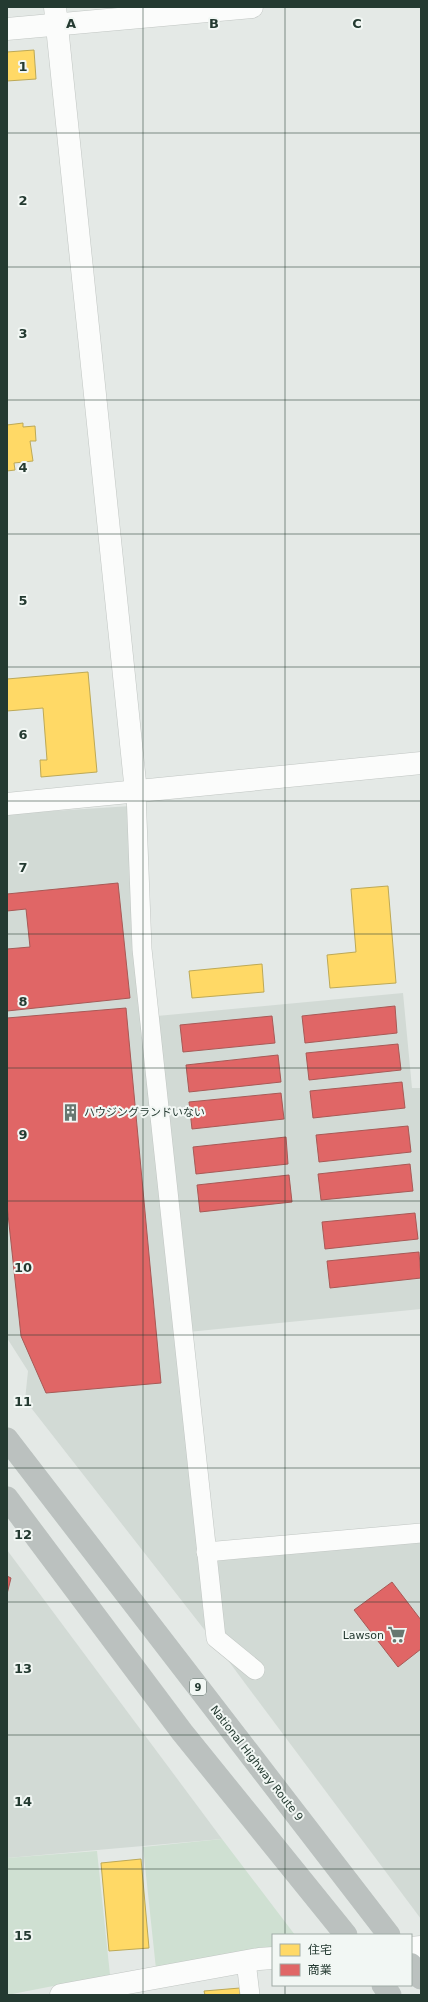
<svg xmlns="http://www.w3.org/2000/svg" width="428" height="2002" font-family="'DejaVu Sans','Noto Sans JP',sans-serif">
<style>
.built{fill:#d2dad5}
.green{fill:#cfe0d2}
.homes{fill:#ffd966;stroke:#bda956}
.shops{fill:#e06666;stroke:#a85956}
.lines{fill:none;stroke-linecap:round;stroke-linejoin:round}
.lane-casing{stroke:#c1c6c3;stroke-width:20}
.street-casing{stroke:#c1c6c3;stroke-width:23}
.highway-casing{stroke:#bdc4c1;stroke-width:23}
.lane{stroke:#fbfcfb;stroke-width:19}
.street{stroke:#fbfcfb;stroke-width:22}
.highway{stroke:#bbc1bf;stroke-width:22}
.grid{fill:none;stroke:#243a31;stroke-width:1;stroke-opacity:0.55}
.labels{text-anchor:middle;stroke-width:4;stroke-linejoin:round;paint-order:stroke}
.shield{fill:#f2f7f4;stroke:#62736c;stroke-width:1}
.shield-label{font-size:10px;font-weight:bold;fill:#243a31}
.poi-label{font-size:11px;fill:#243a31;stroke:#f2f7f4;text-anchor:start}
.street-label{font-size:11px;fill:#243a31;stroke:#f2f7f4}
.grid-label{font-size:13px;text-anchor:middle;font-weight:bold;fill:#243a31;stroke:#f2f7f4;stroke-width:4;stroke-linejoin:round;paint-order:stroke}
</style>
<rect width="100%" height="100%" fill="#e4e9e6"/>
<g class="built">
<polygon points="131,806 129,858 207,1633 25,1400 28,1371 7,1338 7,814"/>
<polygon points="403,993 412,1088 421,1088 421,1309 188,1332 157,1016"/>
<polygon points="421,1539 421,1919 224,1655 216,1557"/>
<polygon points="7,1550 222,1839 7,1858"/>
</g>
<g class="green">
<polygon points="222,1839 295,1935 273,1935 273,1947 156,1969 143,1847"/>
<polygon points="97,1851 110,1975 7,1995 7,1858"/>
</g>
<g class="homes">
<polygon points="34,50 36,79 7,81 7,52"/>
<polygon points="23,423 23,427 35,426 36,441 30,441 33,461 14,463 15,470 7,471 7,425"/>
<polygon points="88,672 97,772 41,777 40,760 47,760 43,708 7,711 7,679"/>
<polygon points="388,886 396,983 330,988 327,955 356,952 351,889"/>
<polygon points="262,964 264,992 192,998 189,971"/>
<polygon points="141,1859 149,1948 109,1951 101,1863"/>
<polygon points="240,1988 240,1995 205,1995 204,1991"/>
</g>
<g class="shops">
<polygon points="118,883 130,998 7,1011 7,949 30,947 26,909 7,911 7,894"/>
<polygon points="395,1006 397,1033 305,1043 302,1016"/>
<polygon points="126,1008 161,1383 46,1393 21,1336 7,1205 7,1018"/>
<polygon points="272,1016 275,1043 183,1052 180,1025"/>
<polygon points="398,1044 401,1070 309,1080 306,1053"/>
<polygon points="278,1055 281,1082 189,1092 186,1065"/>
<polygon points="402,1082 405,1108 313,1118 310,1091"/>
<polygon points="281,1093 284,1119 192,1129 189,1102"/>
<polygon points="408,1126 411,1152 319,1162 316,1135"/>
<polygon points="286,1137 288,1164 196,1174 193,1147"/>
<polygon points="410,1164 413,1191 321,1200 318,1174"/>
<polygon points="289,1175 292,1202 200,1212 197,1185"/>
<polygon points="415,1213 418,1239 325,1249 322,1222"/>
<polygon points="419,1252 421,1278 330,1288 327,1261"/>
<polygon points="7,1576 11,1578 7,1594"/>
<polygon points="392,1582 421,1620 421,1649 398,1667 354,1610"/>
</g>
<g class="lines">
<defs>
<g id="lane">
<polyline points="136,792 142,949 216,1638 255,1670"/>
<polyline points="206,1552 421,1533"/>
<polyline points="246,1961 250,1995"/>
</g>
<g id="street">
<polyline points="55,7 136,792"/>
<polyline points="7,29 252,7"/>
<polyline points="7,804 421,763"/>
<polyline points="411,1948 421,1947"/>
<polyline points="61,1995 259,1959 273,1958"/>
</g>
<g id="highway">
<polyline points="7,1439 389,1935"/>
<polyline points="7,1498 182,1732 346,1935"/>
<polyline points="411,1964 421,1978"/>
<polyline points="383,1985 390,1995"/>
</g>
</defs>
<use href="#lane" class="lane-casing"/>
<use href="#street" class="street-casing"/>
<use href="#highway" class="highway-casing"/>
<use href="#lane" class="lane"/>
<use href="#street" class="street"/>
<use href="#highway" class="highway"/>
</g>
<path class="grid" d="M143,7V1995M285,7V1935M7,133H421M7,267H421M7,400H421M7,534H421M7,667H421M7,801H421M7,934H421M7,1068H421M7,1201H421M7,1335H421M7,1468H421M7,1602H421M7,1735H421M7,1869H421M285,1985V1995"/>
<defs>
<symbol id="building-bare" viewBox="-9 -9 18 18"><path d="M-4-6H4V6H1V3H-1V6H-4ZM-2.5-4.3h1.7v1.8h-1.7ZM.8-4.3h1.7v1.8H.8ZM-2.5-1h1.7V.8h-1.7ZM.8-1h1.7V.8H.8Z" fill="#677770" stroke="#f2f7f4" stroke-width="2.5" paint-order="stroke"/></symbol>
<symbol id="supermarket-bare" viewBox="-9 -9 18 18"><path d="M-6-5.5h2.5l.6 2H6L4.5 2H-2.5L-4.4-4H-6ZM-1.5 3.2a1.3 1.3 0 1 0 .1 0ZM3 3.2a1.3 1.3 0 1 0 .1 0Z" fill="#677770" stroke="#f2f7f4" stroke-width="2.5" paint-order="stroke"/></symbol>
</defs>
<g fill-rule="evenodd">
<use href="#building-bare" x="58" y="1100" width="25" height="25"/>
<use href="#supermarket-bare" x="384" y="1622" width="25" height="25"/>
</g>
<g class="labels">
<rect class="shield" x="190" y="1679" width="16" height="16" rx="3"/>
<g class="shield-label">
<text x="198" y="1691">9</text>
</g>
<g class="poi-label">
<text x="84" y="1116">ハウジングランドいない</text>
<text x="384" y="1639" text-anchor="end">Lawson</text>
</g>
<g class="street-label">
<text transform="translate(257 1763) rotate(52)" y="4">National Highway Route 9</text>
</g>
</g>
<g class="grid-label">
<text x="71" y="28">A</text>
<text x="214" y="28">B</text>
<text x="357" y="28">C</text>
<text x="23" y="71">1</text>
<text x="23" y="205">2</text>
<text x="23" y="338">3</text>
<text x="23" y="472">4</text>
<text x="23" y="605">5</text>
<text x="23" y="739">6</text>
<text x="23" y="872">7</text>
<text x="23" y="1006">8</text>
<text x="23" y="1139">9</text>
<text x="23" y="1272">10</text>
<text x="23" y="1406">11</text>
<text x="23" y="1539">12</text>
<text x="23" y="1673">13</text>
<text x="23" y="1806">14</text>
<text x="23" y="1940">15</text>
</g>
<rect width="428" height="2002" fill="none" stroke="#243a31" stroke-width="16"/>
<rect x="272" y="1934" width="140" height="52" fill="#f2f7f4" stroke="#a0aba6"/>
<rect x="280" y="1944" width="20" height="12" fill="#ffd966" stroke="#a0aba6"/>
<text x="308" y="1954" font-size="12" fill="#243a31">住宅</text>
<rect x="280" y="1964" width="20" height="12" fill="#e06666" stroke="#a0aba6"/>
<text x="308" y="1974" font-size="12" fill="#243a31">商業</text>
</svg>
